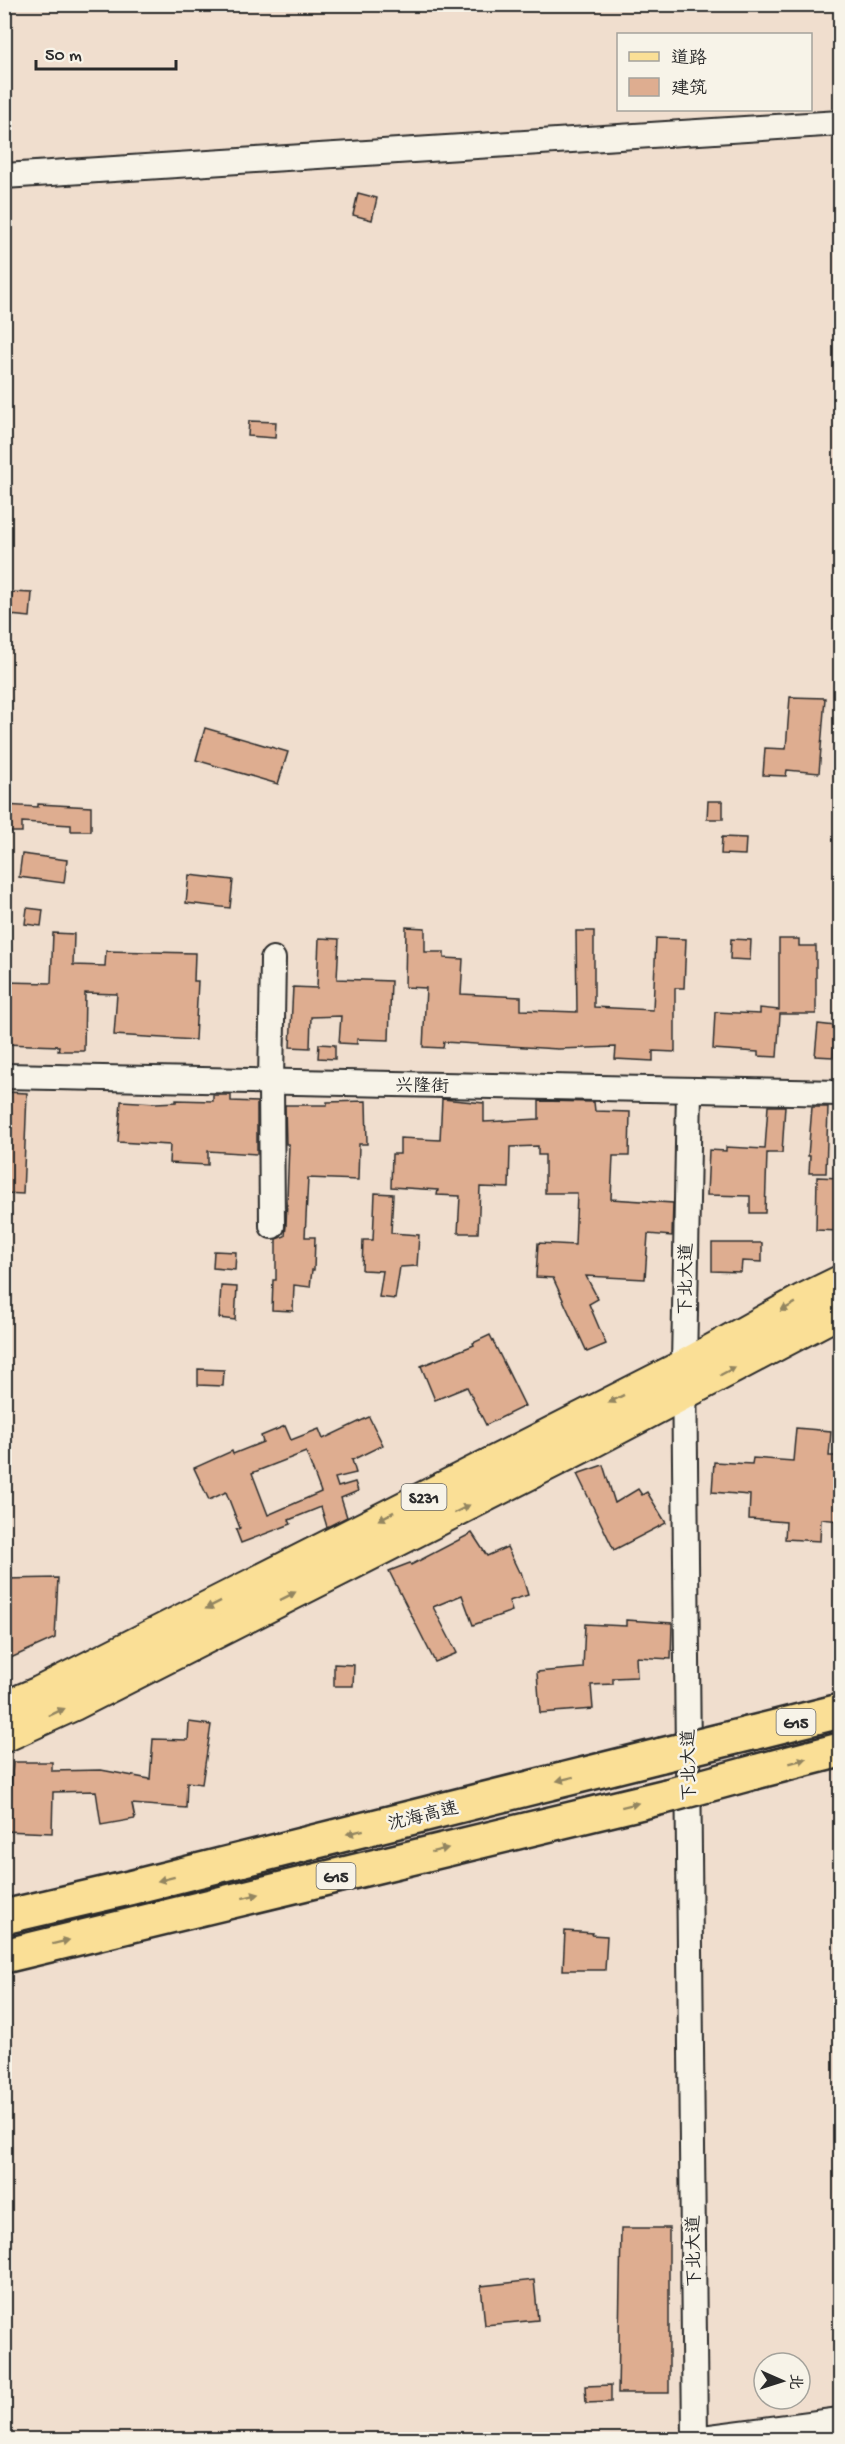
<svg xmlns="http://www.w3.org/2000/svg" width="845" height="2444" font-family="'Gochi Hand','LXGW WenKai TC',sans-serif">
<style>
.building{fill:#dead90;stroke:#2b2b2b;stroke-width:1.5;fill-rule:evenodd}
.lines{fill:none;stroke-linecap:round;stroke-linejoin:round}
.minor-casing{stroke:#2b2b2b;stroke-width:28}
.major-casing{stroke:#2b2b2b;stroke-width:34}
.highway-casing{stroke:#2b2b2b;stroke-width:38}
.minor{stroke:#f7f3e8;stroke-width:24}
.major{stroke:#fadf96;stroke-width:30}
.highway{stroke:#fadf96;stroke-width:33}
.highway-bridge-casing{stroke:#2b2b2b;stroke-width:38;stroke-linecap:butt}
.highway-bridge{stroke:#fadf96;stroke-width:33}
.oneway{fill:#928560}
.labels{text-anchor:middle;stroke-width:5;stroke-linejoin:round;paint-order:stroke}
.shield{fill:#f7f3e8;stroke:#686764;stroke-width:1.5}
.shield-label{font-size:16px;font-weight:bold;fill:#2b2b2b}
.street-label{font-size:18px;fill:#2b2b2b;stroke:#f7f3e8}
</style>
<rect width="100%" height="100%" fill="#f0dece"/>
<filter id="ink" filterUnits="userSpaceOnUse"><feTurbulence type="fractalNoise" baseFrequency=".0167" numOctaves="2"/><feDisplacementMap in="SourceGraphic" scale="12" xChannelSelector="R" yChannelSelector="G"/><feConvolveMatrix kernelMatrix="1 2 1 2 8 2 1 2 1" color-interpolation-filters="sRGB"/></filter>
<g filter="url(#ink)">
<g class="building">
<polygon points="358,193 377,198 372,220 353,215"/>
<polygon points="249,421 276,422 275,438 248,436"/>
<polygon points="12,592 32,593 30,617 10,615"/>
<polygon points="790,697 825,698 819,773 787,770 786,776 763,775 765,748 786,749"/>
<polygon points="205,728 288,752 278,784 196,760"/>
<polygon points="708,801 723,801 723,819 707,819"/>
<polygon points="38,804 91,807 91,831 71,831 71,825 22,822 22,832 4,832 4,805 38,807"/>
<polygon points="722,837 746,838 745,855 721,854"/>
<polygon points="22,854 67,860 64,883 19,877"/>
<polygon points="189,875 233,880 230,908 186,903"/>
<polygon points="27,908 43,910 41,926 25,924"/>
<polygon points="406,927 425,928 425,952 444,952 444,958 463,959 461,994 521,997 521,1010 577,1012 576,931 594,931 594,1007 653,1010 656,938 686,939 684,988 675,988 675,1052 653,1051 653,1061 615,1059 616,1047 558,1049 444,1042 443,1048 423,1047 426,988 405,987"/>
<polygon points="53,933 74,934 73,965 105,966 106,951 195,953 194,981 198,981 195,1040 114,1035 117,994 85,993 84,1051 58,1051 59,1046 4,1044 4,982 51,983"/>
<polygon points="319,938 339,939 337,979 391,981 389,1040 357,1039 357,1044 339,1043 341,1016 311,1017 310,1048 290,1047 293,987 317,988"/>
<polygon points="731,939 751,940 750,960 730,959"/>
<polygon points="779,939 799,939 799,946 816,946 816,1014 780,1014 777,1057 758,1056 758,1052 713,1049 715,1012 760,1014 760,1008 779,1010"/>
<polygon points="818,1024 835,1026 833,1057 815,1056"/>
<polygon points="319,1044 335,1045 335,1059 318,1058"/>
<polygon points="5,1092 27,1093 23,1194 4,1193"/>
<polygon points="213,1095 231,1095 231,1101 257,1102 257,1154 208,1151 208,1165 169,1163 170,1145 118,1142 121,1101 156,1103 176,1102 176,1100 213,1101"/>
<polygon points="442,1099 484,1103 484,1122 539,1119 539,1101 594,1102 595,1111 630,1112 629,1156 613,1156 611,1199 673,1203 672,1236 648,1234 645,1279 586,1276 598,1299 589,1304 606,1344 587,1352 553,1278 536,1277 538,1243 575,1245 577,1193 545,1193 545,1155 538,1155 538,1146 510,1147 509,1188 480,1187 478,1233 458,1233 460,1196 437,1195 438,1190 391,1187 392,1154 400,1154 400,1138 440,1140"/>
<polygon points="366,1101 367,1144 359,1144 358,1180 308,1178 305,1237 315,1237 314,1270 312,1270 310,1287 294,1285 293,1311 272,1310 273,1280 276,1280 276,1239 285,1236 286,1226 289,1144 286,1144 285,1105 327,1105 327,1102"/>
<polygon points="768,1106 785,1106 782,1153 767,1153 765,1213 750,1213 750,1196 707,1195 709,1150 726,1151 726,1147 765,1149"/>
<polygon points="812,1107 828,1107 826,1173 809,1173 810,1156 808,1156"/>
<polygon points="817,1177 840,1178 840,1231 816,1230"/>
<polygon points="375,1193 393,1194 391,1233 419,1235 417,1266 400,1267 395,1299 379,1297 383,1271 362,1270 363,1240 373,1240"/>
<polygon points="712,1243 762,1243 762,1262 742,1261 741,1272 712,1271"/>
<polygon points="214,1251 236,1252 235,1270 213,1268"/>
<polygon points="221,1286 237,1287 235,1320 219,1318"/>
<polygon points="490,1335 525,1406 486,1425 467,1387 435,1400 421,1366 474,1345 473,1343"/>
<polygon points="198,1369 224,1370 223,1386 198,1385"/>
<path d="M369,1417L383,1445L352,1460L356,1473L335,1478L338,1487L355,1482L358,1491L341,1498L347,1517L327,1527L321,1507L289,1520L291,1524L241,1543L236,1530L240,1528L226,1492L209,1500L194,1468L232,1451L233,1454L263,1442L261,1436L285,1426L291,1440L319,1429L323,1439ZM306,1452L321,1492L268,1515L252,1473Z"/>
<polygon points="796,1428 831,1431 829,1456 840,1456 840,1521 821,1519 820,1541 785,1539 786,1522 749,1519 750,1495 712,1492 714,1462 752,1464 753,1458 793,1461"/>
<polygon points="603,1465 615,1503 638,1489 642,1495 647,1492 666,1523 614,1550 577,1474"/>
<polygon points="472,1533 487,1556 507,1547 519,1572 521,1572 528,1595 509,1601 512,1611 473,1625 462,1595 433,1607 457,1653 435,1662 389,1571 410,1563 411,1565"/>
<polygon points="58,1578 55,1638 4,1661 4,1579"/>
<polygon points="626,1620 672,1623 671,1659 636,1657 637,1677 613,1678 613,1684 591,1685 593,1709 540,1713 537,1672 583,1668 585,1624 626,1626"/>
<polygon points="334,1664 354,1665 353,1686 334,1686"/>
<polygon points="189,1722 211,1725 202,1784 187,1782 186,1808 132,1804 135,1819 101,1825 96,1791 53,1792 52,1833 4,1831 4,1814 9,1814 13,1762 52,1762 52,1771 101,1770 150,1779 153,1739 188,1740"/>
<polygon points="565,1931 593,1933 592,1935 607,1936 605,1970 563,1970"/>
<polygon points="621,2228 669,2228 669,2393 618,2393"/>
<polygon points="534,2280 538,2320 485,2325 481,2286"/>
<polygon points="611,2385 611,2402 586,2403 585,2386"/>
</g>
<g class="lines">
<defs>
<g id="minor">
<polyline points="4,176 840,123"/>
<polyline points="4,1076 840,1093"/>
<polyline points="689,1090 684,1365 695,2439 840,2420"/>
<polyline points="272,1226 271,1082 273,959"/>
</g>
<g id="major">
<polyline points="4,1707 39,1692 684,1365 801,1300 840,1281"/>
<polyline points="4,1737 74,1705 591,1443 840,1312"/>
</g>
<g id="highway">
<polyline points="752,1733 840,1711"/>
<polyline points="755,1772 840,1750"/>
<polyline points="4,1917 129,1888 662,1755"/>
<polyline points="4,1956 667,1796"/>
</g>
</defs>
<use href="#minor" class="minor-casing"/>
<use href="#major" class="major-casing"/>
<use href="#highway" class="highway-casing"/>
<use href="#minor" class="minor"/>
<use href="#major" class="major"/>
<use href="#highway" class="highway"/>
<defs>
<g id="highway-bridge">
<polyline points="662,1755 752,1733"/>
<polyline points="667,1796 755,1772"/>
</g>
</defs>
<use href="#highway-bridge" class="highway-bridge-casing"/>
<use href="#highway-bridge" class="highway-bridge"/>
</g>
<defs><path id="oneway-solid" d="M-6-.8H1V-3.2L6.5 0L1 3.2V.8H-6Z" transform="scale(1.5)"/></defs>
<g class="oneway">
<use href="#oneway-solid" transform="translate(788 1307) rotate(151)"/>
<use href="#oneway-solid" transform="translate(728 1371) rotate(-28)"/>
<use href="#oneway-solid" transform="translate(616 1399) rotate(153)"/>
<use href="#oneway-solid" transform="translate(462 1509) rotate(-27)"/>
<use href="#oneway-solid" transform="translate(386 1516) rotate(153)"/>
<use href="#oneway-solid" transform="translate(288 1596) rotate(-27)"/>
<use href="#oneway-solid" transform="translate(213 1605) rotate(153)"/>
<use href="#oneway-solid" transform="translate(57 1712) rotate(-25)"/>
<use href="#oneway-solid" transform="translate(798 1761) rotate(-15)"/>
<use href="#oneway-solid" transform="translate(565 1779) rotate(166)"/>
<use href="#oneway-solid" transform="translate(630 1805) rotate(-14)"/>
<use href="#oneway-solid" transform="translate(355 1832) rotate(166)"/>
<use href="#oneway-solid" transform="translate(440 1850) rotate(-14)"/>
<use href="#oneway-solid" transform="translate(166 1879) rotate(166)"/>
<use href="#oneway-solid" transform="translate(251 1896) rotate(-14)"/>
<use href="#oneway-solid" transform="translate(61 1942) rotate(-14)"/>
</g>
</g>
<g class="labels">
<g class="shield">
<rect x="401.5" y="1484" width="45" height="26" rx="4.5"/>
<rect x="776.5" y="1709" width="39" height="26" rx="4.5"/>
<rect x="316.5" y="1863" width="39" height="26" rx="4.5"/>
</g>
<g class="shield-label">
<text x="424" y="1503">S231</text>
<text x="796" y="1728">G15</text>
<text x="336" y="1882">G15</text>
</g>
<g class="street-label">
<text transform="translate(422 1085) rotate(1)" y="6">兴隆街</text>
<text transform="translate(685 1279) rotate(-89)" y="6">下北大道</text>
<text transform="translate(688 1765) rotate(-91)" y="6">下北大道</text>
<text transform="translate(423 1815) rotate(-14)" y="6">沈海高速</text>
<text transform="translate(693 2251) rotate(-91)" y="6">下北大道</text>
</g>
</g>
<rect width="845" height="2444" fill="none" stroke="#f7f3e8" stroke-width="24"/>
<rect x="12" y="12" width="821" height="2420" fill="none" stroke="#2b2b2b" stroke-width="2" filter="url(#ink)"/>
<rect x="617" y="33" width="195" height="78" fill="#f7f3e8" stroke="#a5a39c" stroke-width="1.5"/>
<rect x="629" y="52" width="30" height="9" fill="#fadf96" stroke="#a5a39c" stroke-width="1.5"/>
<text x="671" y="63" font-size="18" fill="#2b2b2b">道路</text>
<rect x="629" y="78" width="30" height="18" fill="#dead90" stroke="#a5a39c" stroke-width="1.5"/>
<text x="671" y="93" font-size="18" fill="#2b2b2b">建筑</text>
<g transform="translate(782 2381) rotate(93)"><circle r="28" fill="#f7f3e8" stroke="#a5a39c" stroke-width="1.5"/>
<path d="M0-4.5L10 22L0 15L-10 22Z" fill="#2b2b2b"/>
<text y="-9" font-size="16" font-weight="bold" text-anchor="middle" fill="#2b2b2b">北</text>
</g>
<path d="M36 60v9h140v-9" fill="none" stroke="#2b2b2b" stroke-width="3"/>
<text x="45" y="60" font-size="18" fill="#2b2b2b" stroke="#f7f3e8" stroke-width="4.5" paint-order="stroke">50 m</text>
</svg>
